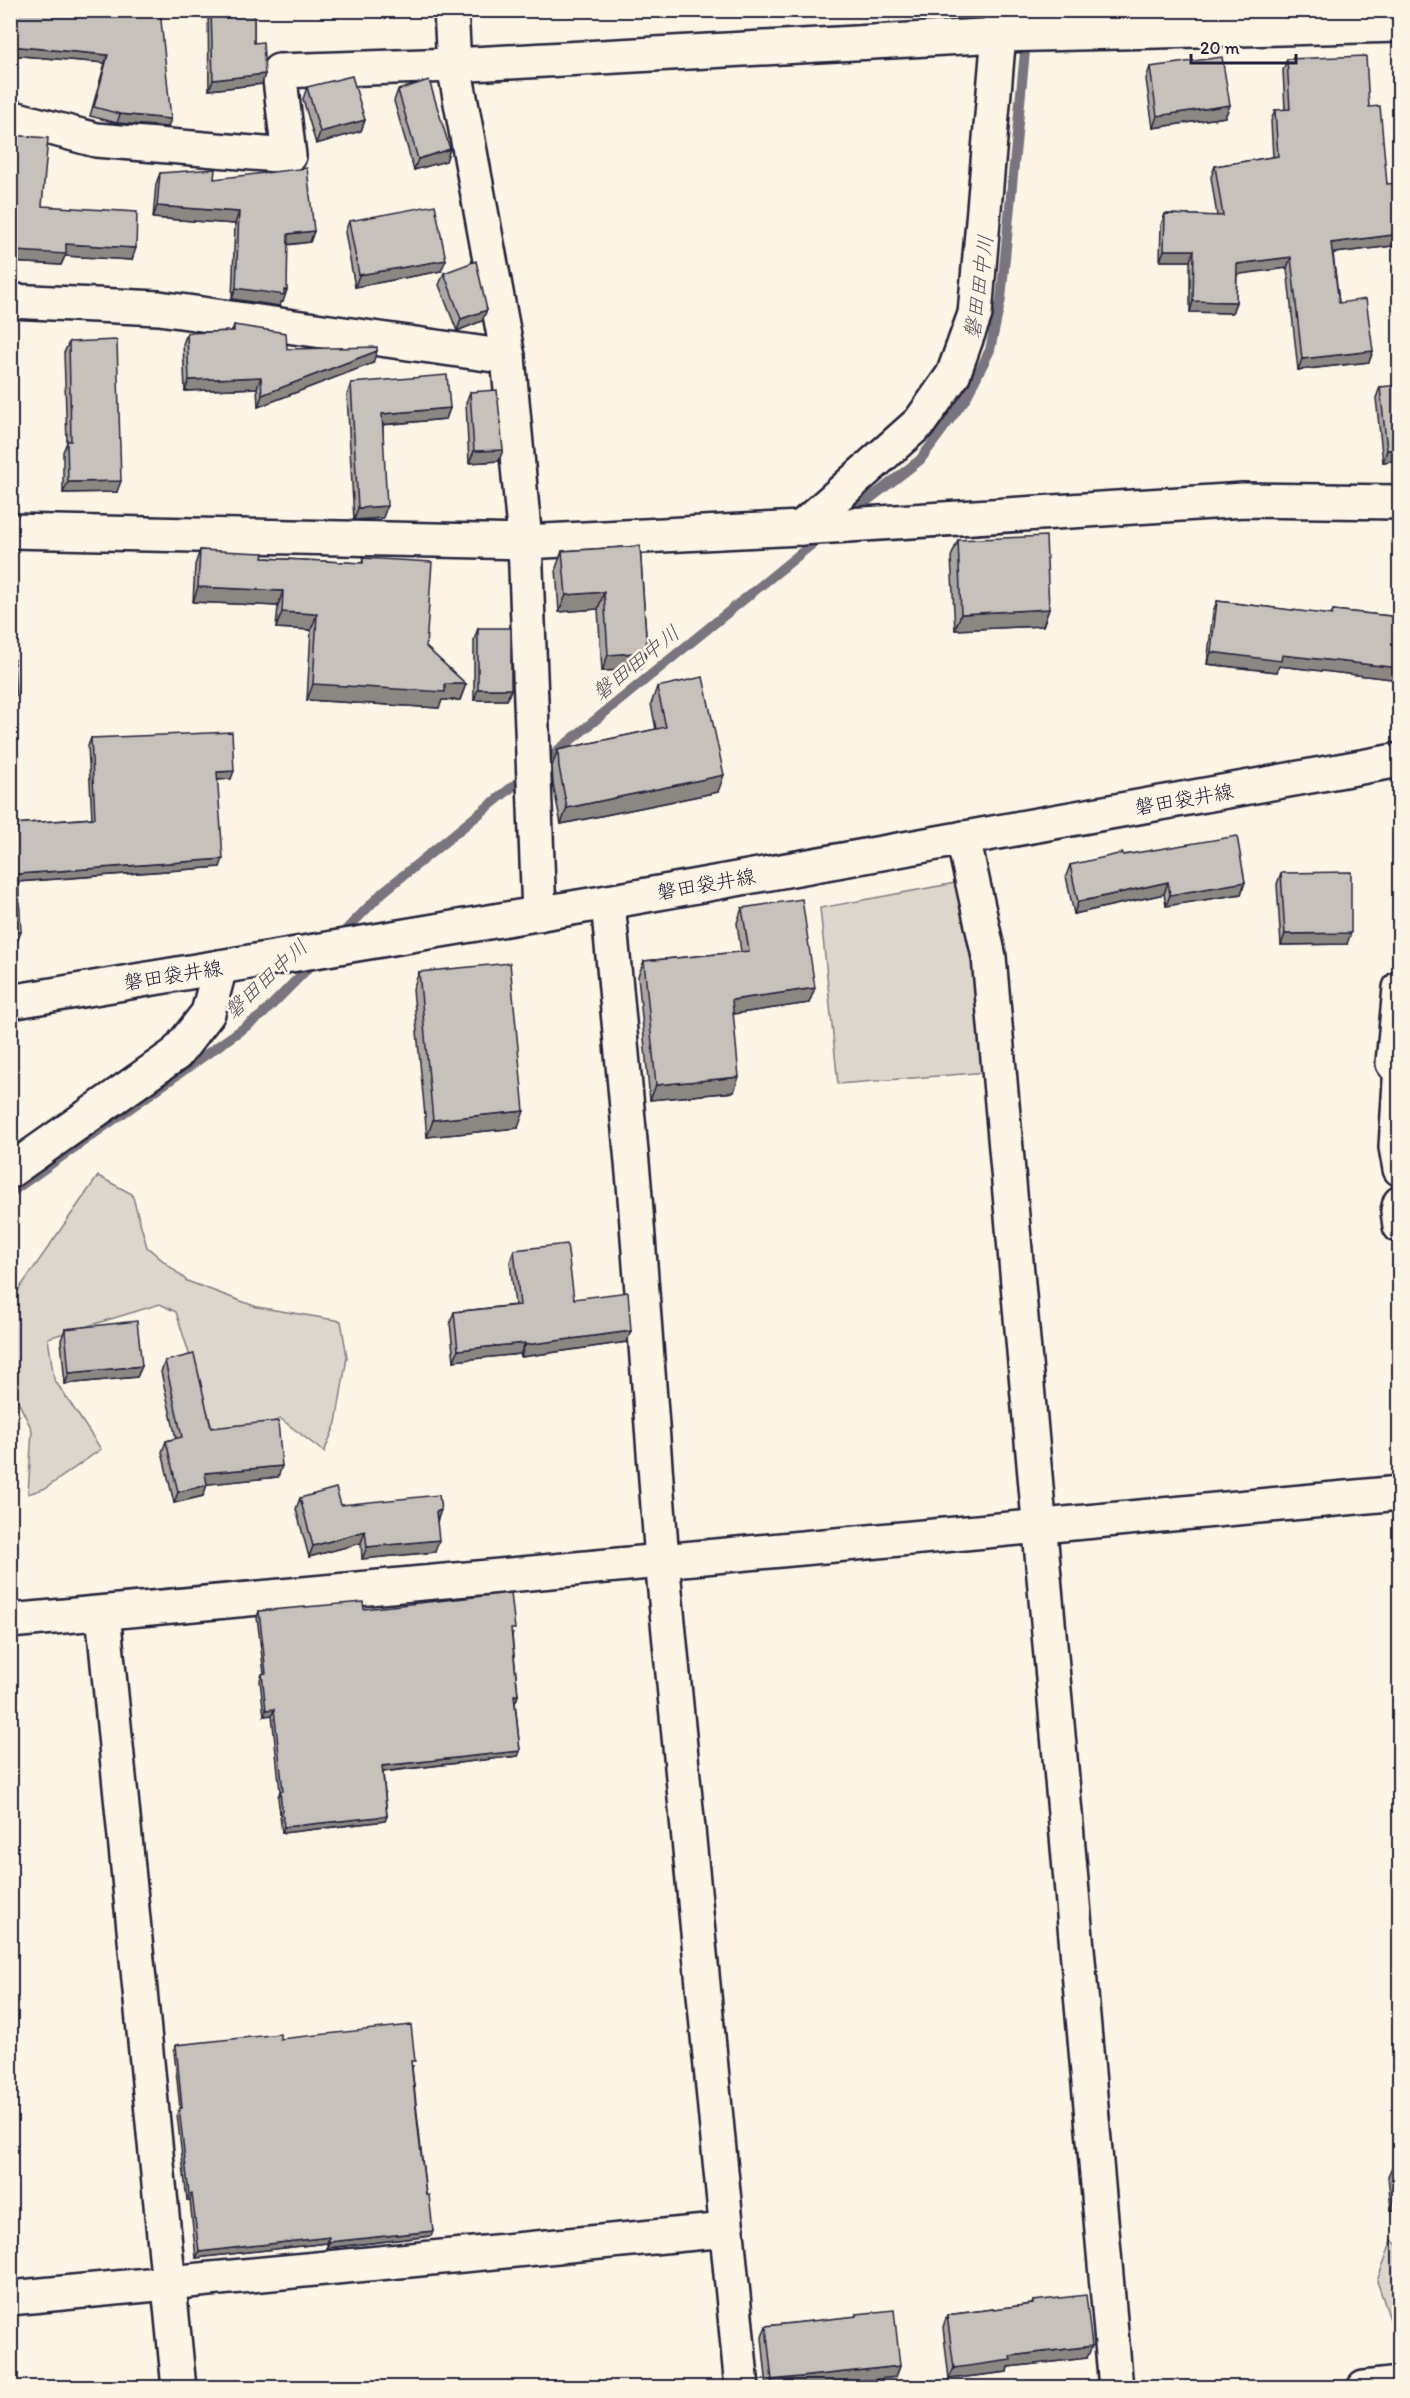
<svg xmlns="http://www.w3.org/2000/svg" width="1410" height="2398" font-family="Itim,'Klee One',sans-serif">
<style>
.green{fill:#dcd6cc;stroke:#7f7c84;stroke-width:1.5}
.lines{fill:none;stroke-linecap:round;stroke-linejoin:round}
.stream{stroke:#78757e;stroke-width:10}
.minor-casing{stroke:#22223b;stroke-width:38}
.major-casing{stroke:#22223b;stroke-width:38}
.minor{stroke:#fcf5e5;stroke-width:33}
.major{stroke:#fcf5e5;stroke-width:33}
.wall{fill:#aaa6a1;stroke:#22223b;stroke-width:1.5}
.shaded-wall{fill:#8b8783;stroke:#22223b;stroke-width:1.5}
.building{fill:#c6c1bb;stroke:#22223b;stroke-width:1.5}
.labels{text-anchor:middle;stroke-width:5;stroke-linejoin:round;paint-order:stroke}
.street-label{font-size:20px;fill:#22223b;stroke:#fcf5e5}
.water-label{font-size:21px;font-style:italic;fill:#545362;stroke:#fcf5e5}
</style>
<rect width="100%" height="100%" fill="#fcf5e5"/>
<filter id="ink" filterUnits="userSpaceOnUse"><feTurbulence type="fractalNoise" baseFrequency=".0167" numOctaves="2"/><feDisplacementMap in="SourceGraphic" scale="12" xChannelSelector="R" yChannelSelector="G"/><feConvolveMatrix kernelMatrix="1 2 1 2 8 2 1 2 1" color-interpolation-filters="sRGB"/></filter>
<g filter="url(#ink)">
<g class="green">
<polygon points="972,880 1000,1071 838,1084 820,908"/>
<polygon points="98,1176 132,1194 147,1247 187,1281 257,1307 341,1321 347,1357 336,1423 324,1452 281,1419 216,1439 176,1312 160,1304 48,1338 54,1379 101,1449 46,1488 28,1494 32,1430 11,1387 10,1302"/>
<polygon points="1392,2240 1399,2247 1399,2339 1396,2337 1377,2281"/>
</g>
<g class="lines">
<g class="stream">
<polyline points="846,517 920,460 966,398 990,350 1001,299 1029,10"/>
<polyline points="540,765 822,536"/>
<polyline points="338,938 383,892 528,774"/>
<polyline points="10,1193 262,1015 316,960"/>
</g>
<defs>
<g id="minor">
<polyline points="451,10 454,65 508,357 525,542 539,914"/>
<polyline points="10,117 96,140 289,156 279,71 454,65 1000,35 1400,25"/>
<polyline points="10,301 159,308 508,357"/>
<polyline points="801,528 920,422 953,375 975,314 1001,10"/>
<polyline points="10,531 525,542 801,528 1244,500 1400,502"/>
<polyline points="963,838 989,957 1116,2388"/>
<polyline points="608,902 634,1184 662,1560 742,2388"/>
<polyline points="1400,988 1393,1063 1400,1072"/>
<polyline points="1400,1081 1396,1147 1400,1169"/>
<polyline points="10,1171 176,1054 208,1013 220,967"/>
<polyline points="1400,1203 1398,1211 1400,1226"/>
<polyline points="103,1613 179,2388"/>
<polyline points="10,1621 1400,1493"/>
<polyline points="10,2298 727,2230"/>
<polyline points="1364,2388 1400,2384"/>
</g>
<polyline id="major" points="10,1002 608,902 1400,760"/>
</defs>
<use href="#minor" class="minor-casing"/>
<use href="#major" class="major-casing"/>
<use href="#minor" class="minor"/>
<use href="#major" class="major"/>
</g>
<g class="wall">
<polygon points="10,10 160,10 168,127 117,123 90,116 105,63 10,55"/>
<polygon points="208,10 254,10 254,43 262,84 209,90"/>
<polygon points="1287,59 1369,107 1387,184 1400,245 1333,253 1339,303 1373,351 1369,362 1298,370 1287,268 1237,274 1236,302 1232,313 1190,312 1190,261 1160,261 1161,225 1165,214 1217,216 1211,177 1215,166 1273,157 1271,121 1275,110 1285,110 1283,70"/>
<polygon points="1150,67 1230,105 1225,117 1153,128 1146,79"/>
<polygon points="307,87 365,120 361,131 316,144 303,99"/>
<polygon points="398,90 450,149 446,161 414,170 394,101"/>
<polygon points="10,135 42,206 132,260 65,256 61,265 11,262"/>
<polygon points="160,173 214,179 314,231 310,242 287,245 283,302 281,302 280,306 232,299 235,224 153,218 156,184"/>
<polygon points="349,221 441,271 355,287 345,232"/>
<polygon points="444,273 482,321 457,331 439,285"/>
<polygon points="234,325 287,349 373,363 258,407 257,388 185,391 183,344 187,333 232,331"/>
<polygon points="69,342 117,492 63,493 63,452 67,442 64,353"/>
<polygon points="351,383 450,408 446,419 383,425 383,518 354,520 347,395"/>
<polygon points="1380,387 1400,460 1383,462 1376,398"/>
<polygon points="470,392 499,461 469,463 466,403"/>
<polygon points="958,540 1049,609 1043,626 955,630 951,557"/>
<polygon points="640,546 647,652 641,669 602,671 598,609 559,612 556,568 562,551"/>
<polygon points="200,550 263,558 362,563 363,558 426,647 466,684 460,700 442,700 439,708 307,700 311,630 276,628 278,606 193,602 195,565"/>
<polygon points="1217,601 1331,615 1333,610 1400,617 1400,680 1279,666 1277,672 1207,664 1213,612"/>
<polygon points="478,628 511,689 507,700 474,700 474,640"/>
<polygon points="657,687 718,792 561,824 553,784 552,766 558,750 656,729 651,704"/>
<polygon points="91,738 231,779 217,780 220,867 18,882 18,940 10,940 10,765 14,824 92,818 88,746"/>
<polygon points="1123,855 1245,882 1241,894 1166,906 1164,894 1074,914 1066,876 1070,865"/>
<polygon points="1281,873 1347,944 1281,945 1277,884"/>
<polygon points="742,908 809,1003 733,1014 734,1092 650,1100 638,976 644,961 741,952 737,923"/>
<polygon points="419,972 518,1128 427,1137 413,989"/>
<polygon points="514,1250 574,1299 627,1342 521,1357 520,1354 454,1361 450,1323 454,1312 515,1305 510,1262"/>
<polygon points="65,1329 142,1366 137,1377 65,1384 61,1340"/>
<polygon points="165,1361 211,1428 278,1477 207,1484 203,1496 174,1503 162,1452 166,1441 176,1438 161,1372"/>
<polygon points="300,1498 437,1522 435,1552 362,1559 361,1543 309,1557 296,1509"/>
<polygon points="364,1609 513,1634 512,1635 518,1695 516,1701 515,1701 520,1751 518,1756 383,1772 387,1816 385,1821 282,1833 278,1797 280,1791 272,1715 264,1716 260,1680 262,1674 264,1674 257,1617 259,1611"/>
<polygon points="280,2039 413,2066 412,2067 426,2195 433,2231 431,2236 327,2248 327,2243 196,2258 190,2200 187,2200 177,2114 179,2108 180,2108 174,2051 176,2045"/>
<polygon points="1400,2164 1400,2209 1391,2210 1388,2176 1393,2165"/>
<polygon points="1033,2301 1087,2358 1008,2367 1007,2372 949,2379 943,2327 947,2315 1032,2304"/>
<polygon points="857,2314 900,2366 896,2377 801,2388 767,2388 762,2337 766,2326 856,2317"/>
</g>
<g class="shaded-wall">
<polygon points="10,46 108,55 105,63 10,55"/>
<polygon points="265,74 262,84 209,90 213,80"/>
<polygon points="1230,105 1225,117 1153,128 1157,116"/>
<polygon points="120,114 171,119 168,127 117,123"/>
<polygon points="365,120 361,131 316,144 320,132"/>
<polygon points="450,149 446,161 414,170 418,159"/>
<polygon points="157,206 239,212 235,224 153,218"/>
<polygon points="314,231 310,242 283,245 288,234"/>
<polygon points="1400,234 1400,245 1327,254 1331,243"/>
<polygon points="10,240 15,240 11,251 10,251"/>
<polygon points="66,244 136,248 132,260 65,256 61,265 11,262 15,251"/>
<polygon points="1164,250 1194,250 1190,261 1160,261"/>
<polygon points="1291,257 1287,268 1233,275 1237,264"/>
<polygon points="446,260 441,271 355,287 359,275"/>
<polygon points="236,288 284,290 287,290 283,302 281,302 280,306 232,299"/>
<polygon points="1193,301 1236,302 1232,313 1190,312"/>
<polygon points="487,310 482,321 457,331 461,319"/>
<polygon points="377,351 373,363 258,407 262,395"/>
<polygon points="1373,351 1369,362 1298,370 1302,359"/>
<polygon points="261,377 257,388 185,391 189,380"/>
<polygon points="450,408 446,419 378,425 382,414"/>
<polygon points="1400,449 1400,460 1383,462 1387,450"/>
<polygon points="503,450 499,461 469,463 474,451"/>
<polygon points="121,481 117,492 63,493 68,482"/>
<polygon points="387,506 383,518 354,520 358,508"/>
<polygon points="198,587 283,591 278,606 193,602"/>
<polygon points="604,592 598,609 559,612 566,595"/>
<polygon points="1049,609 1043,626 955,630 961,614"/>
<polygon points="282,612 317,614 311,630 276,628"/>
<polygon points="647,652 641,669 602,671 608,655"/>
<polygon points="1211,652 1282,655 1400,668 1400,680 1279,666 1277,672 1207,664"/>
<polygon points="313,684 466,684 460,700 442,700 439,708 307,700"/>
<polygon points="478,689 511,689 507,700 474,700"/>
<polygon points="10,695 16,695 13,703 10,703"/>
<polygon points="234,771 231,779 213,780 217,772"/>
<polygon points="724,775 718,792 561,824 567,808"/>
<polygon points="223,859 220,867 15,882 18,874"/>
<polygon points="1168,882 1164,894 1074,914 1078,902"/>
<polygon points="1245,882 1241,894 1166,906 1170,895"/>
<polygon points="10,932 21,932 18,940 10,940"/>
<polygon points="1351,933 1347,944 1281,945 1285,934"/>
<polygon points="815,988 809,1003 726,1015 732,1000"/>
<polygon points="739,1077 734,1092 650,1100 656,1085"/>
<polygon points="524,1111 518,1128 427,1137 433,1120"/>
<polygon points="631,1331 627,1342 521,1357 525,1345"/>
<polygon points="525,1343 520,1354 454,1361 458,1350"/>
<polygon points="142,1366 137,1377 65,1384 69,1373"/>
<polygon points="282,1466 278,1477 201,1485 205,1473"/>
<polygon points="207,1485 203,1496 174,1503 178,1492"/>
<polygon points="441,1510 437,1522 436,1512"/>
<polygon points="365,1531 361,1543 309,1557 313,1546"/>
<polygon points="439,1540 435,1552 362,1559 367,1547"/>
<polygon points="514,1695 518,1695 516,1701 512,1701"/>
<polygon points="274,1709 272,1715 264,1716 266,1710"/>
<polygon points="520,1751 518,1756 380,1772 382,1766"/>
<polygon points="387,1816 385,1821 282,1833 284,1827"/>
<polygon points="189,2194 192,2194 190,2200 187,2200"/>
<polygon points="1400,2198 1400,2209 1391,2210 1395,2199"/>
<polygon points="433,2231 431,2236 327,2248 329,2242"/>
<polygon points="329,2237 327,2243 196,2258 199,2252"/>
<polygon points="1092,2346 1087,2358 1008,2367 1007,2372 949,2379 954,2368 1010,2356"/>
<polygon points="900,2366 896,2377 801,2388 769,2388 772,2380"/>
</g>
<g class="building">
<polygon points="12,10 160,10 171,119 120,114 94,107 108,55 10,46 10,25"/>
<polygon points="211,10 254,10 254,43 263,42 265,74 213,80"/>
<polygon points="1366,56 1369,107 1380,106 1387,184 1400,183 1400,234 1331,243 1339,303 1366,299 1373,351 1302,359 1291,257 1237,264 1236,302 1193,301 1194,250 1164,250 1165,214 1223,216 1215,166 1278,156 1275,110 1290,109 1287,59"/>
<polygon points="1222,57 1230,105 1157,116 1150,67"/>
<polygon points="352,76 365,120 320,132 307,87"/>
<polygon points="429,80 450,149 418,159 398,90"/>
<polygon points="10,135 48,138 42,206 137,212 136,248 66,244 66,254 15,251 15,240 10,240"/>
<polygon points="307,168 314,231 288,234 287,290 284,290 284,295 236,288 239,212 157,206 160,173 215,169 214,179"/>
<polygon points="435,205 446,260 359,275 349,221"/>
<polygon points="476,261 487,310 461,319 444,273"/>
<polygon points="234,325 286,333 287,349 377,347 377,351 262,395 261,377 189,380 187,333 234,331"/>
<polygon points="117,340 121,481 68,482 67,441 71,441 69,342"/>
<polygon points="447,375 450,408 382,414 387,506 358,508 351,383"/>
<polygon points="1400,385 1400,449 1387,450 1380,387"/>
<polygon points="497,390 503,450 474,451 470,392"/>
<polygon points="1046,536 1049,609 961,614 958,540"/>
<polygon points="640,546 647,652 608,655 604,592 566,595 562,551"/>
<polygon points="200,550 264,553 263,558 363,563 363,558 432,562 426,647 466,684 445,684 445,692 313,684 317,614 282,612 283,591 198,587"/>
<polygon points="10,595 16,695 10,695"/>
<polygon points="1217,601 1332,615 1333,610 1400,617 1400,668 1282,655 1281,661 1211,652"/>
<rect x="478" y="628" width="33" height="61"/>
<polygon points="703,677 724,775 567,808 559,767 558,750 666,727 657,687"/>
<polygon points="232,732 234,771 217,772 223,859 18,874 21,932 10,932 10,765 14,824 95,818 91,738"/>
<polygon points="1237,836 1245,882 1170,895 1168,882 1078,902 1070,865 1123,853 1123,855"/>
<polygon points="1351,872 1351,933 1285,934 1281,873"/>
<polygon points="802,899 815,988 732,1000 739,1077 656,1085 644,961 749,951 742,908"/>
<polygon points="510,963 524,1111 433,1120 419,972"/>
<polygon points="567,1244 574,1299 628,1292 631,1331 525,1345 525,1343 458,1350 454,1312 520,1305 514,1250"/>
<polygon points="137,1321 142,1366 69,1373 65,1329"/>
<polygon points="194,1354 211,1428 278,1421 282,1466 205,1473 207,1485 178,1492 166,1441 182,1437 165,1361"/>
<polygon points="336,1488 341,1505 439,1495 441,1510 436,1512 439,1540 367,1547 365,1531 313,1546 300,1498"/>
<polygon points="511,1593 515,1629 511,1629 518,1695 514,1695 520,1751 382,1766 387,1816 284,1827 280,1791 283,1791 274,1709 266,1710 262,1674 266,1673 259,1611 363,1602 364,1609"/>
<polygon points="411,2025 415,2061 411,2061 419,2137 426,2195 429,2195 433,2231 329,2242 329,2237 199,2252 192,2194 189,2194 179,2108 182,2108 176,2045 280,2034 280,2039"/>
<polygon points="1400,2164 1400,2198 1395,2199 1393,2165"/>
<polygon points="1086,2295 1092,2346 1010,2356 1011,2360 954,2368 947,2315 1033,2304 1033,2301"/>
<polygon points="894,2310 900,2366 772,2380 766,2326 857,2316 857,2314"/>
</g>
</g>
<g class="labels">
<g class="street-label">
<text transform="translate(1184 799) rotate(-10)" y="7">磐田袋井線</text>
<text transform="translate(706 884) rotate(-10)" y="7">磐田袋井線</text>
<text transform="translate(173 975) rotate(-9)" y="7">磐田袋井線</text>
</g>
<g class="water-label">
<text transform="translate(979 287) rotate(-82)" y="7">磐田田中川</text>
<text transform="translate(636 663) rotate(-39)" y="7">磐田田中川</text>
<text transform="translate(266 979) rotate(-43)" y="7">磐田田中川</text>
</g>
</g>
<rect width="1410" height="2398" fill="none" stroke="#fcf5e5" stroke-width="36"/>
<rect x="18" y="18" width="1374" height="2362" fill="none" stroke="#22223b" stroke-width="2" filter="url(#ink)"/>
<path d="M1191 54v9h105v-9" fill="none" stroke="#22223b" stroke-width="3"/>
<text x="1200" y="54" font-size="18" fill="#22223b" stroke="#fcf5e5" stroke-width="4.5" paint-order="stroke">20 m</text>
</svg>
